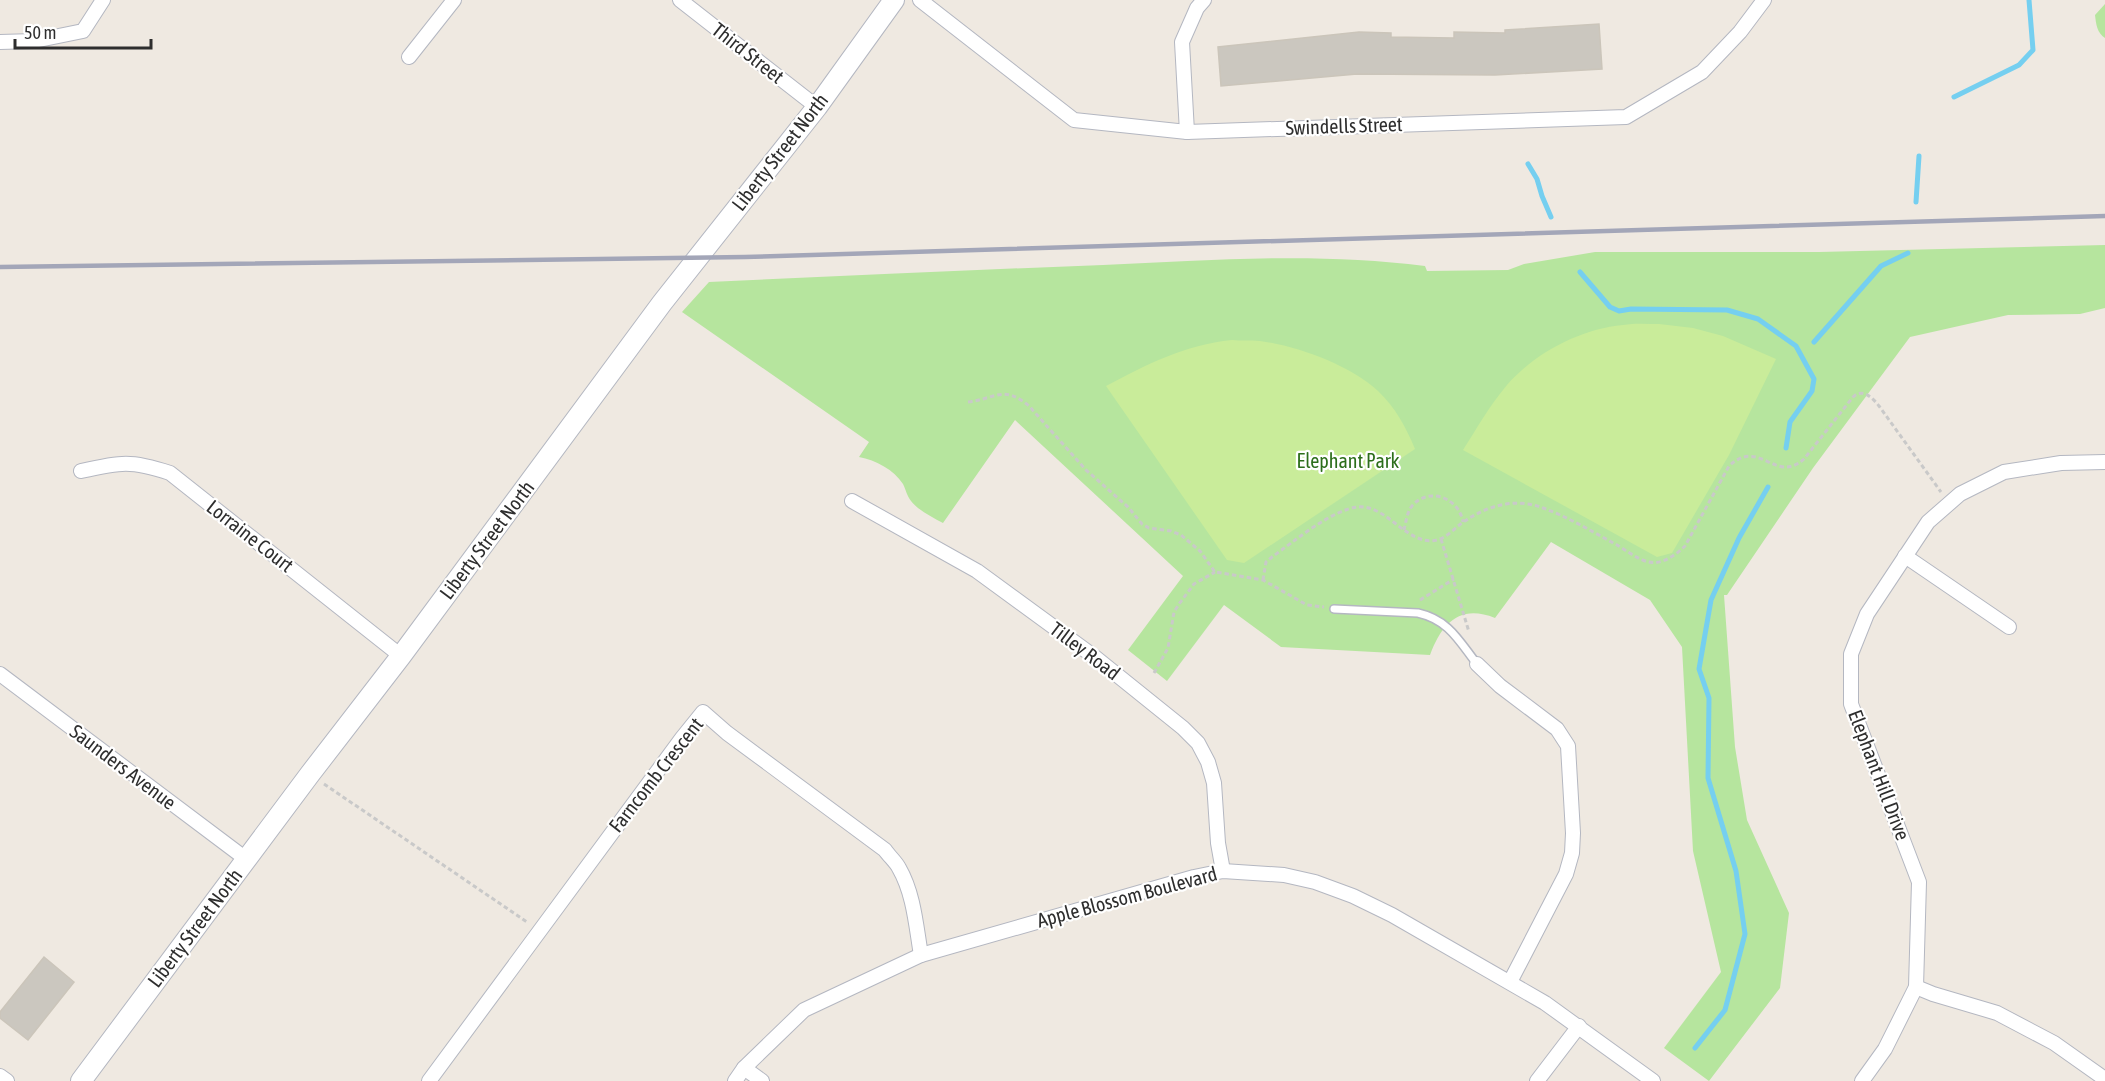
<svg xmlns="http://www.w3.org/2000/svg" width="2105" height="1081" font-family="'Asap Condensed',sans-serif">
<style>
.green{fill:#b6e59e}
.pitch{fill:#c9ec9a}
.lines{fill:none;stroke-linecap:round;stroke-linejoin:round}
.stream{stroke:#75cff0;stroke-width:5}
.building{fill:#cbc7bf;stroke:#cbc5ba;stroke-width:1.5}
.service-casing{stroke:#b4b7c1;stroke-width:10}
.minor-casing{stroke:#b4b7c1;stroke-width:16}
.secondary-casing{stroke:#b4b7c1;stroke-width:22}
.path{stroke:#c9c9c9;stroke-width:3;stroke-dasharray:4.5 3;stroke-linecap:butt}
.service{stroke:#fff;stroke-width:7}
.minor{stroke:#fff;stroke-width:14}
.secondary{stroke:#fff;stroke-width:20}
.rail{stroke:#a3a6b8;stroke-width:4.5}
.labels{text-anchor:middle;stroke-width:4.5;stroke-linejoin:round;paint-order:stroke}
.street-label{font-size:20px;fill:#2e2e2e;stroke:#fff}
.park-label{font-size:20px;fill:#2c6e1b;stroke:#fff}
</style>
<rect width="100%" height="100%" fill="#efe9e1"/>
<g class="green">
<path d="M2105,4V38C2097,33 2096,24 2095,15Z"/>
<path d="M2105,245V308L2080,314L2008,315L1910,337L1813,468L1727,595H1724L1735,747L1747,820L1789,913L1780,988L1709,1081L1664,1048L1721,972L1693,851L1682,647L1650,600L1551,542L1495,618C1460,604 1442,623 1430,655L1281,647L1224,605L1167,681L1128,650L1183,576L1015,420L943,523C932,517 919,511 911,501C907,496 906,490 903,484C894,470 876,460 859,457L869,442L682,312L709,282C840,276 972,270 1103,265C1210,260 1318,252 1425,266L1427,271L1508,270L1524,264L1595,252H1819Z"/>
</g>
<g class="pitch">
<path d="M1659,324L1693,328L1723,336L1776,359L1729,455L1672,553L1657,557L1463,450C1477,428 1490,405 1507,385C1535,353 1580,329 1623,325C1635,323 1647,324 1659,324Z"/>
<path d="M1232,340C1241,341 1251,340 1260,341C1297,346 1350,365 1378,391C1395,407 1406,427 1415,449L1244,563L1227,560L1106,386C1148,364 1184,345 1232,340Z"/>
</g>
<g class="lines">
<g class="stream">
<polyline points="1954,97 2019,65 2033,50 2029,0"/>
<polyline points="1528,164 1537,179 1542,196 1551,217"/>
<polyline points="1916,202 1919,156"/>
<polyline points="1580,272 1610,307 1619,311 1631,309 1727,310 1758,319 1796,346 1814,379 1812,391 1790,422 1786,448"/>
<polyline points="1814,342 1881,266 1908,253"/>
<polyline points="1695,1048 1725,1010 1745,934 1736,871 1708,778 1709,698 1699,669 1711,600 1739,538 1768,487"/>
</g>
</g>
<g class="building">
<polygon points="1599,24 1602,69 1495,75 1357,74 1221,86 1218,47 1359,32 1391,33 1391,37 1454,38 1454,32 1505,33 1505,30"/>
<polygon points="44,957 74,982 28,1040 0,1018 0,1012"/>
</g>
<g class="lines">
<defs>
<path id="service" d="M1334,609L1418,613C1449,620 1459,641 1477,664"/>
<g id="minor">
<polyline points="680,0 817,107"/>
<polyline points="920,0 1074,120 1187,132 1626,117 1702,72 1740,32 1764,0"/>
<polyline points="0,42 34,41 83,31 103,0"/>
<polyline points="409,57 454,0"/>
<polyline points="1187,132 1182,42 1197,8 1204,0"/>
<path d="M81,471C121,462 131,460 170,473L401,656"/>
<polyline points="852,501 977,571 1096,658 1183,728 1198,743 1208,762 1214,783 1218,843 1223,871"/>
<polyline points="1905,556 2009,627"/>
<polyline points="1477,664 1500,686 1557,729 1568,746 1573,833 1572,853 1566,874 1510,982"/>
<polyline points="0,674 246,859"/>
<polyline points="1916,987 1933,994 1997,1013 2054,1043 2105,1079"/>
<polyline points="744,1068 762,1081"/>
<polyline points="0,1076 7,1081"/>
<path d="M429,1081L682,738L703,712L727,733L885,850C889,856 896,862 899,868C914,894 916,926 921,955"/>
<polyline points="735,1081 744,1068 804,1010 921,955 1194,877 1223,871 1284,875 1315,882 1353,896 1392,915 1545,1003 1653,1081"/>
<polyline points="1537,1081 1579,1026"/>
<polyline points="1862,1081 1885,1049 1916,987 1919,882 1851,704 1851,654 1867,614 1928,522 1960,494 2004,472 2061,463 2105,462"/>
</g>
<polyline id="secondary" points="81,1081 310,774 401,656 662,303 817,107 894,0"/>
</defs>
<use href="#service" class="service-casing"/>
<use href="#minor" class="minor-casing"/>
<use href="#secondary" class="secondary-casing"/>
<g class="path">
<path d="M968,402C997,398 1004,385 1029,406L1086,470L1128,507L1142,524L1149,528L1171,531L1181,535L1200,551L1215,572L1263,580L1307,605L1324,607"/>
<path d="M1404,530C1406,522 1407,512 1412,506C1429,486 1459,498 1463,522"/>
<polyline points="1441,539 1469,632"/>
<path d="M1263,580L1266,562L1272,557C1293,542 1333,509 1358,507C1388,504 1409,550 1440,539C1448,536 1455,528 1462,523C1486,506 1515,497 1543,508C1568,517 1593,532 1617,545C1626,550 1638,560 1649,562C1662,565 1676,555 1685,546L1729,466C1760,437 1775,485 1804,459L1853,397C1862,388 1872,397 1879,406L1941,492"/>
<polyline points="1420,600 1454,579"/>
<polyline points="1154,673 1168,648 1174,612 1179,604 1194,584 1215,572"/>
<polyline points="324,784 527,922"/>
</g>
<use href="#service" class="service"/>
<use href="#minor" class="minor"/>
<use href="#secondary" class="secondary"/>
<polyline class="rail" points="0,267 745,257 2105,216"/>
</g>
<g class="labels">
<g class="street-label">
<text transform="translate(748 53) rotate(38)" y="7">Third Street</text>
<text transform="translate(1344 126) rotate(-2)" y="7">Swindells Street</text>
<text transform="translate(780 152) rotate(-52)" y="7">Liberty Street North</text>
<text transform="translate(250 536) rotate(38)" y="7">Lorraine Court</text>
<text transform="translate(487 540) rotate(-53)" y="7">Liberty Street North</text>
<text transform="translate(1085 651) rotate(37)" y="7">Tilley Road</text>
<text transform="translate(123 767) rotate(37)" y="7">Saunders Avenue</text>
<text transform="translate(656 775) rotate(-52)" y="7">Farncomb Crescent</text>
<text transform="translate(1879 775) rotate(69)" y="7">Elephant Hill Drive</text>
<text transform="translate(1127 897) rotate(-15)" y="7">Apple Blossom Boulevard</text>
<text transform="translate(195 928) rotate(-53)" y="7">Liberty Street North</text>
</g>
<g class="park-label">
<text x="1348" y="468">Elephant Park</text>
</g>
</g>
<path d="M15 39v9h136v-9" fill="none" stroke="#2e2e2e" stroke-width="3"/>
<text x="24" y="39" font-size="18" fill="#2e2e2e" stroke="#ffffff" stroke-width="4.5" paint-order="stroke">50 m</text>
</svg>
